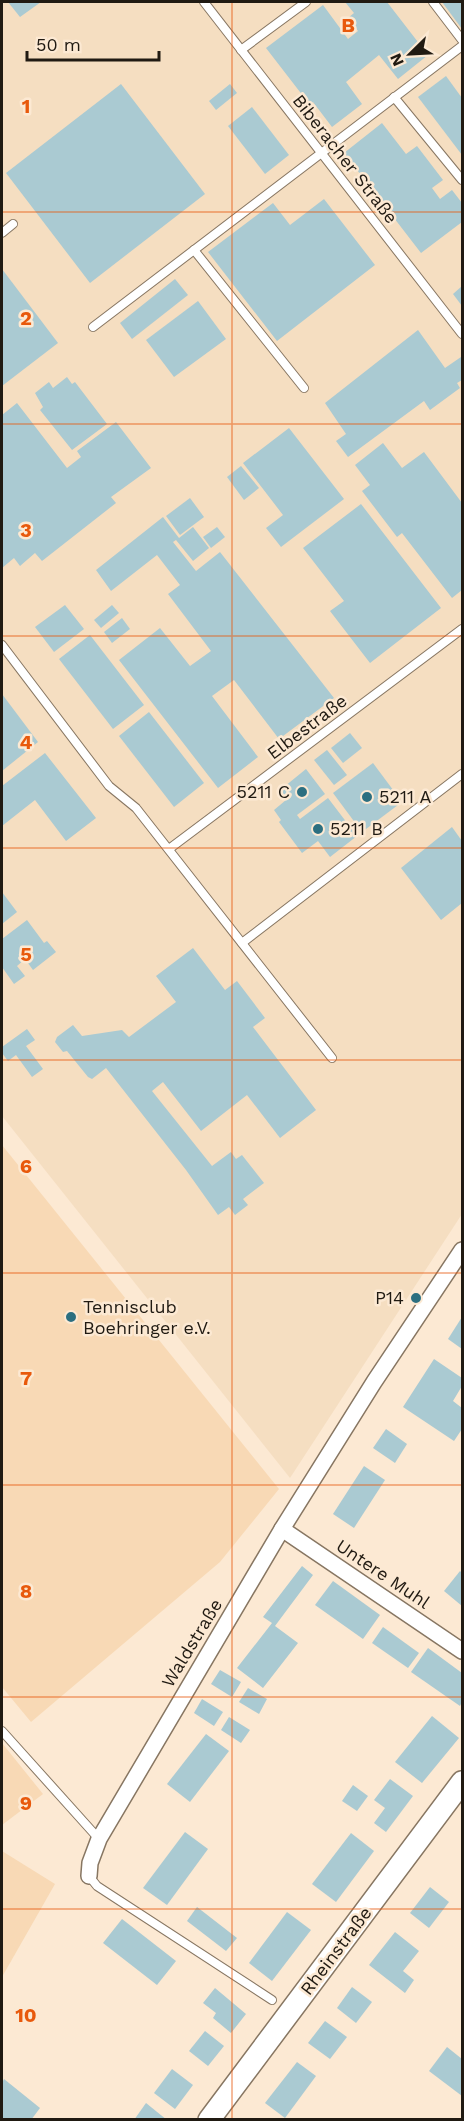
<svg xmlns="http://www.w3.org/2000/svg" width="464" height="2121" font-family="'Work Sans',sans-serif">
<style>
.built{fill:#f5dec1}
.green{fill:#f8d9b5}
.building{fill:#aacad2}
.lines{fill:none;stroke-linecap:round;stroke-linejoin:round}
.service-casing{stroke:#877662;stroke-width:10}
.minor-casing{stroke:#877662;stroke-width:18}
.secondary-casing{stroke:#877662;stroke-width:24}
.service{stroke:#fff;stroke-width:8}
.minor{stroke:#fff;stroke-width:15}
.secondary{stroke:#fff;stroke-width:21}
.grid{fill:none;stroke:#e8590c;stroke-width:1.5;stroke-opacity:0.55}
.poi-dot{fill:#2c6f80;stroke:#fce9d3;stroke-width:2}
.labels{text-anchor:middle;stroke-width:5;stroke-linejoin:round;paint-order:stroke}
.street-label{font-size:18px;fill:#201a12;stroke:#fce9d3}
.poi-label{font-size:18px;fill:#201a12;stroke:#fce9d3;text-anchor:start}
.grid-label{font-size:20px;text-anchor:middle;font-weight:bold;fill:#e8590c;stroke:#fce9d3;stroke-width:5;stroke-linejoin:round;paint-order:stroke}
</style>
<rect width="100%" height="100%" fill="#fce9d3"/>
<polygon class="built" points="2,2 462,2 462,1214 290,1478 2,1116"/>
<g class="green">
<polygon points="2,1145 279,1489 220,1562 31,1722 2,1687"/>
<polygon points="2,1743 43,1794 2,1825"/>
<polygon points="2,1851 55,1884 2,1977"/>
</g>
<g class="building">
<polygon points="8,2 41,2 20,17"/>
<polygon points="345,2 387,2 428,55 398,79 379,55 346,82 362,104 332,127 313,102 310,105 266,48 323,5 348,39 358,31 348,18 354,13"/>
<polygon points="442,2 462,2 462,29"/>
<polygon points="446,76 462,98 462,155 418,97"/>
<polygon points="121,84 205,194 90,283 6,173"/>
<polygon points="230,84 237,93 216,110 209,101"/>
<polygon points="252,107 289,155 265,174 228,126"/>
<polygon points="382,123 406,154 417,146 443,180 432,188 440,199 452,190 462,203 462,222 421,253 344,153"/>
<polygon points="324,199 375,265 277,341 208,252 273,203 290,225"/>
<polygon points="2,269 58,343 2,386"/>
<polygon points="175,279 188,295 132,339 120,323"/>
<polygon points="462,286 462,306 453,294"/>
<polygon points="198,301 226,339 174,377 146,340"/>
<polygon points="418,330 445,368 461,357 462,380 457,383 460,388 430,410 424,401 348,457 336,441 346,434 325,403"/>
<polygon points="67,377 72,384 75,382 107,424 72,450 40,410 43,407 35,393 49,382 53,388"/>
<polygon points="17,403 67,468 81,457 77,451 116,422 151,468 111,497 116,503 42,561 35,553 20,566 14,558 2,568 2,415"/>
<polygon points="289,428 344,499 281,547 266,528 283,515 243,463"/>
<polygon points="383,443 402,468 424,452 462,503 462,590 452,598 402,533 397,537 362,491 370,485 355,465"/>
<polygon points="241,466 259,488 244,500 227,477"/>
<polygon points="190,498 204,517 180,535 166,516"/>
<polygon points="361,504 441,608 370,663 330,611 344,601 303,548"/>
<polygon points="163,517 179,538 193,527 209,548 193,561 176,540 173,542 196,571 220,552 334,698 279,739 234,680 212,696 258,757 218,788 119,660 160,628 190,666 211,651 168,594 180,585 157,555 111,591 96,570"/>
<polygon points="217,527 225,537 211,548 203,537"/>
<polygon points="65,605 84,629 54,652 35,627"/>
<polygon points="112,605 119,613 101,628 94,620"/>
<polygon points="122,618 130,629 112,643 104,632"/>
<polygon points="90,635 144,705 113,729 59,659"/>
<polygon points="2,694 38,742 2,771"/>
<polygon points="149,712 204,783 174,807 119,736"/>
<polygon points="350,733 362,748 343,763 331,748"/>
<polygon points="327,750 347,775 334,785 314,760"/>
<polygon points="45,753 96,818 66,841 35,800 2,826 2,786"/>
<polygon points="373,763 402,802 362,832 333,793"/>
<polygon points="306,769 325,794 297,815 300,819 328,798 357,836 330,857 318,841 302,853 279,822 281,820 274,810 286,800 279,791"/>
<polygon points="452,827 462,841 462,903 441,920 401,868"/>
<polygon points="2,892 17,912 2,924"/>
<polygon points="27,920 44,943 47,941 56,952 33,970 25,959 17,966 25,976 14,984 2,967 2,939"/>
<polygon points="193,948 225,990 237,981 265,1018 253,1027 316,1110 280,1138 247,1095 201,1131 163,1082 152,1091 212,1166 231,1152 236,1159 242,1155 264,1183 243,1199 248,1205 235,1215 229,1207 218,1215 186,1170 106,1068 92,1079 88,1077 67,1051 63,1052 55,1042 57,1037 73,1025 82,1036 122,1030 129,1037 176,1002 156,976"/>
<polygon points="27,1029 35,1040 26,1046 43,1069 32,1077 16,1055 8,1061 2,1053 2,1047"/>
<polygon points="462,1317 462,1349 448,1339"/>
<polygon points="434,1359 462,1378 462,1386 453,1401 462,1408 462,1429 454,1441 403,1407"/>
<polygon points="386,1429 407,1444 395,1463 373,1448"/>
<polygon points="364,1466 385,1480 354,1528 333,1514"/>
<polygon points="302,1566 313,1575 275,1626 298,1643 263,1688 237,1668 272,1623 263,1617"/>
<polygon points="460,1571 462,1573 462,1606 444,1591"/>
<polygon points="333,1581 380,1615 363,1639 315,1605"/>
<polygon points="383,1627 419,1653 408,1668 372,1643"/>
<polygon points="428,1648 462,1673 462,1702 460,1706 411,1672"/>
<polygon points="220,1670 241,1682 232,1697 211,1684"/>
<polygon points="248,1688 267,1699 259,1714 239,1702"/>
<polygon points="202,1699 223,1712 214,1726 194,1713"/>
<polygon points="432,1716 459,1738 422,1783 395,1762"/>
<polygon points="229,1717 250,1730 241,1743 221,1730"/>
<polygon points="206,1734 229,1751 190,1802 167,1784"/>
<polygon points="390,1779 413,1796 386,1832 374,1823 385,1808 374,1800"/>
<polygon points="353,1785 368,1796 357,1811 342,1801"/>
<polygon points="185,1832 208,1849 167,1905 143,1888"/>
<polygon points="351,1833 374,1851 336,1902 312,1884"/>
<polygon points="430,1887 449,1902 429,1928 410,1913"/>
<polygon points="197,1907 237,1938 226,1951 187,1921"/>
<polygon points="287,1912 311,1930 272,1981 249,1963"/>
<polygon points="122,1919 176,1961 157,1985 103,1943"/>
<polygon points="395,1932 419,1951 403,1971 414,1980 405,1993 369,1965"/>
<polygon points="352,1987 372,2002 356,2023 337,2008"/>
<polygon points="215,1988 246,2014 231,2033 213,2018 216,2013 203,2003"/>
<polygon points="325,2021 347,2037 330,2059 308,2043"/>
<polygon points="205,2031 224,2046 208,2066 189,2051"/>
<polygon points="447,2047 462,2059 462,2096 429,2071"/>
<polygon points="297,2062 316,2076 285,2118 265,2103"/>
<polygon points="172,2069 193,2085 175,2109 154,2093"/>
<polygon points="4,2079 40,2108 31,2120 2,2120 2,2083"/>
<polygon points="146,2103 167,2120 134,2120"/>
</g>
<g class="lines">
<defs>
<g id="service">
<polyline points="204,2 462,334"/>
<polyline points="433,2 462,40"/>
<polyline points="241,50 306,2"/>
<polyline points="394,97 462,180"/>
<polyline points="2,233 13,224"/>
<polyline points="194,250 304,388"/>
<polyline points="93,327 462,46"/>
<polyline points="2,645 109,786 136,808 332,1058"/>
<polyline points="169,849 462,629"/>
<polyline points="242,943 462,774"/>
<polyline points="2,1731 99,1839"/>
<polyline points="89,1876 97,1886 272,2000"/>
</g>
<g id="minor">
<polyline points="282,1529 462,1651"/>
<polyline points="89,1876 90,1863 99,1839 282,1529 374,1382 462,1250"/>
</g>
<polyline id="secondary" points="209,2120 462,1782"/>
</defs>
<use href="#service" class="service-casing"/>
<use href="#minor" class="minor-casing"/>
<use href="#secondary" class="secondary-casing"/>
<use href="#service" class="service"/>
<use href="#minor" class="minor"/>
<use href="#secondary" class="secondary"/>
</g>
<path class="grid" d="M232,2V2120M2,212H462M2,424H462M2,636H462M2,848H462M2,1060H462M2,1273H462M2,1485H462M2,1697H462M2,1909H462"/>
<g class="poi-dot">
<circle cx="302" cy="792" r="6"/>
<circle cx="367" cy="797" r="6"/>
<circle cx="318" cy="829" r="6"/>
<circle cx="416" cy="1298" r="6"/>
<circle cx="71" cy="1317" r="6"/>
</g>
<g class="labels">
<g class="street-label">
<text transform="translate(345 159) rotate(52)" y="6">Biberacher Straße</text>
<text transform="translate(307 727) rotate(-37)" y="6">Elbestraße</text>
<text transform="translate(383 1574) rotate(34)" y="6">Untere Muhl</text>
<text transform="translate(192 1643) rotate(-59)" y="6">Waldstraße</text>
<text transform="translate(336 1951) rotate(-53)" y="6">Rheinstraße</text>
</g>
<g class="poi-label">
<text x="290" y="798" text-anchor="end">5211 C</text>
<text x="379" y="803">5211 A</text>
<text x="330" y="835">5211 B</text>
<text x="404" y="1304" text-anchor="end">P14</text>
<text x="83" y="1313">Tennisclub<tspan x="83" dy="21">Boehringer e.V.</tspan></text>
</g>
</g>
<g class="grid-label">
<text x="348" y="32">B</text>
<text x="26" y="113">1</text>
<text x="26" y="325">2</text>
<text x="26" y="537">3</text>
<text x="26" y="749">4</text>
<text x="26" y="961">5</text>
<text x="26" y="1173">6</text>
<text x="26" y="1385">7</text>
<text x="26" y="1598">8</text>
<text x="26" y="1810">9</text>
<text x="26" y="2022">10</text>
</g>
<rect width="464" height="2121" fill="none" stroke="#201a12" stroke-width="6"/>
<g transform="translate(410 54) rotate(246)" stroke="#fce9d3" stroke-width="4.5" paint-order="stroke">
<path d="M0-4.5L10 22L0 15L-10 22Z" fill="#201a12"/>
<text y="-9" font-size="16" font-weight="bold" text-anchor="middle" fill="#201a12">N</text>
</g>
<path d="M27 51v9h132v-9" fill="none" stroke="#201a12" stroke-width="3"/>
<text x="36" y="51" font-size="18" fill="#201a12" stroke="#fce9d3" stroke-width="4.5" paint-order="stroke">50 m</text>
</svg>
